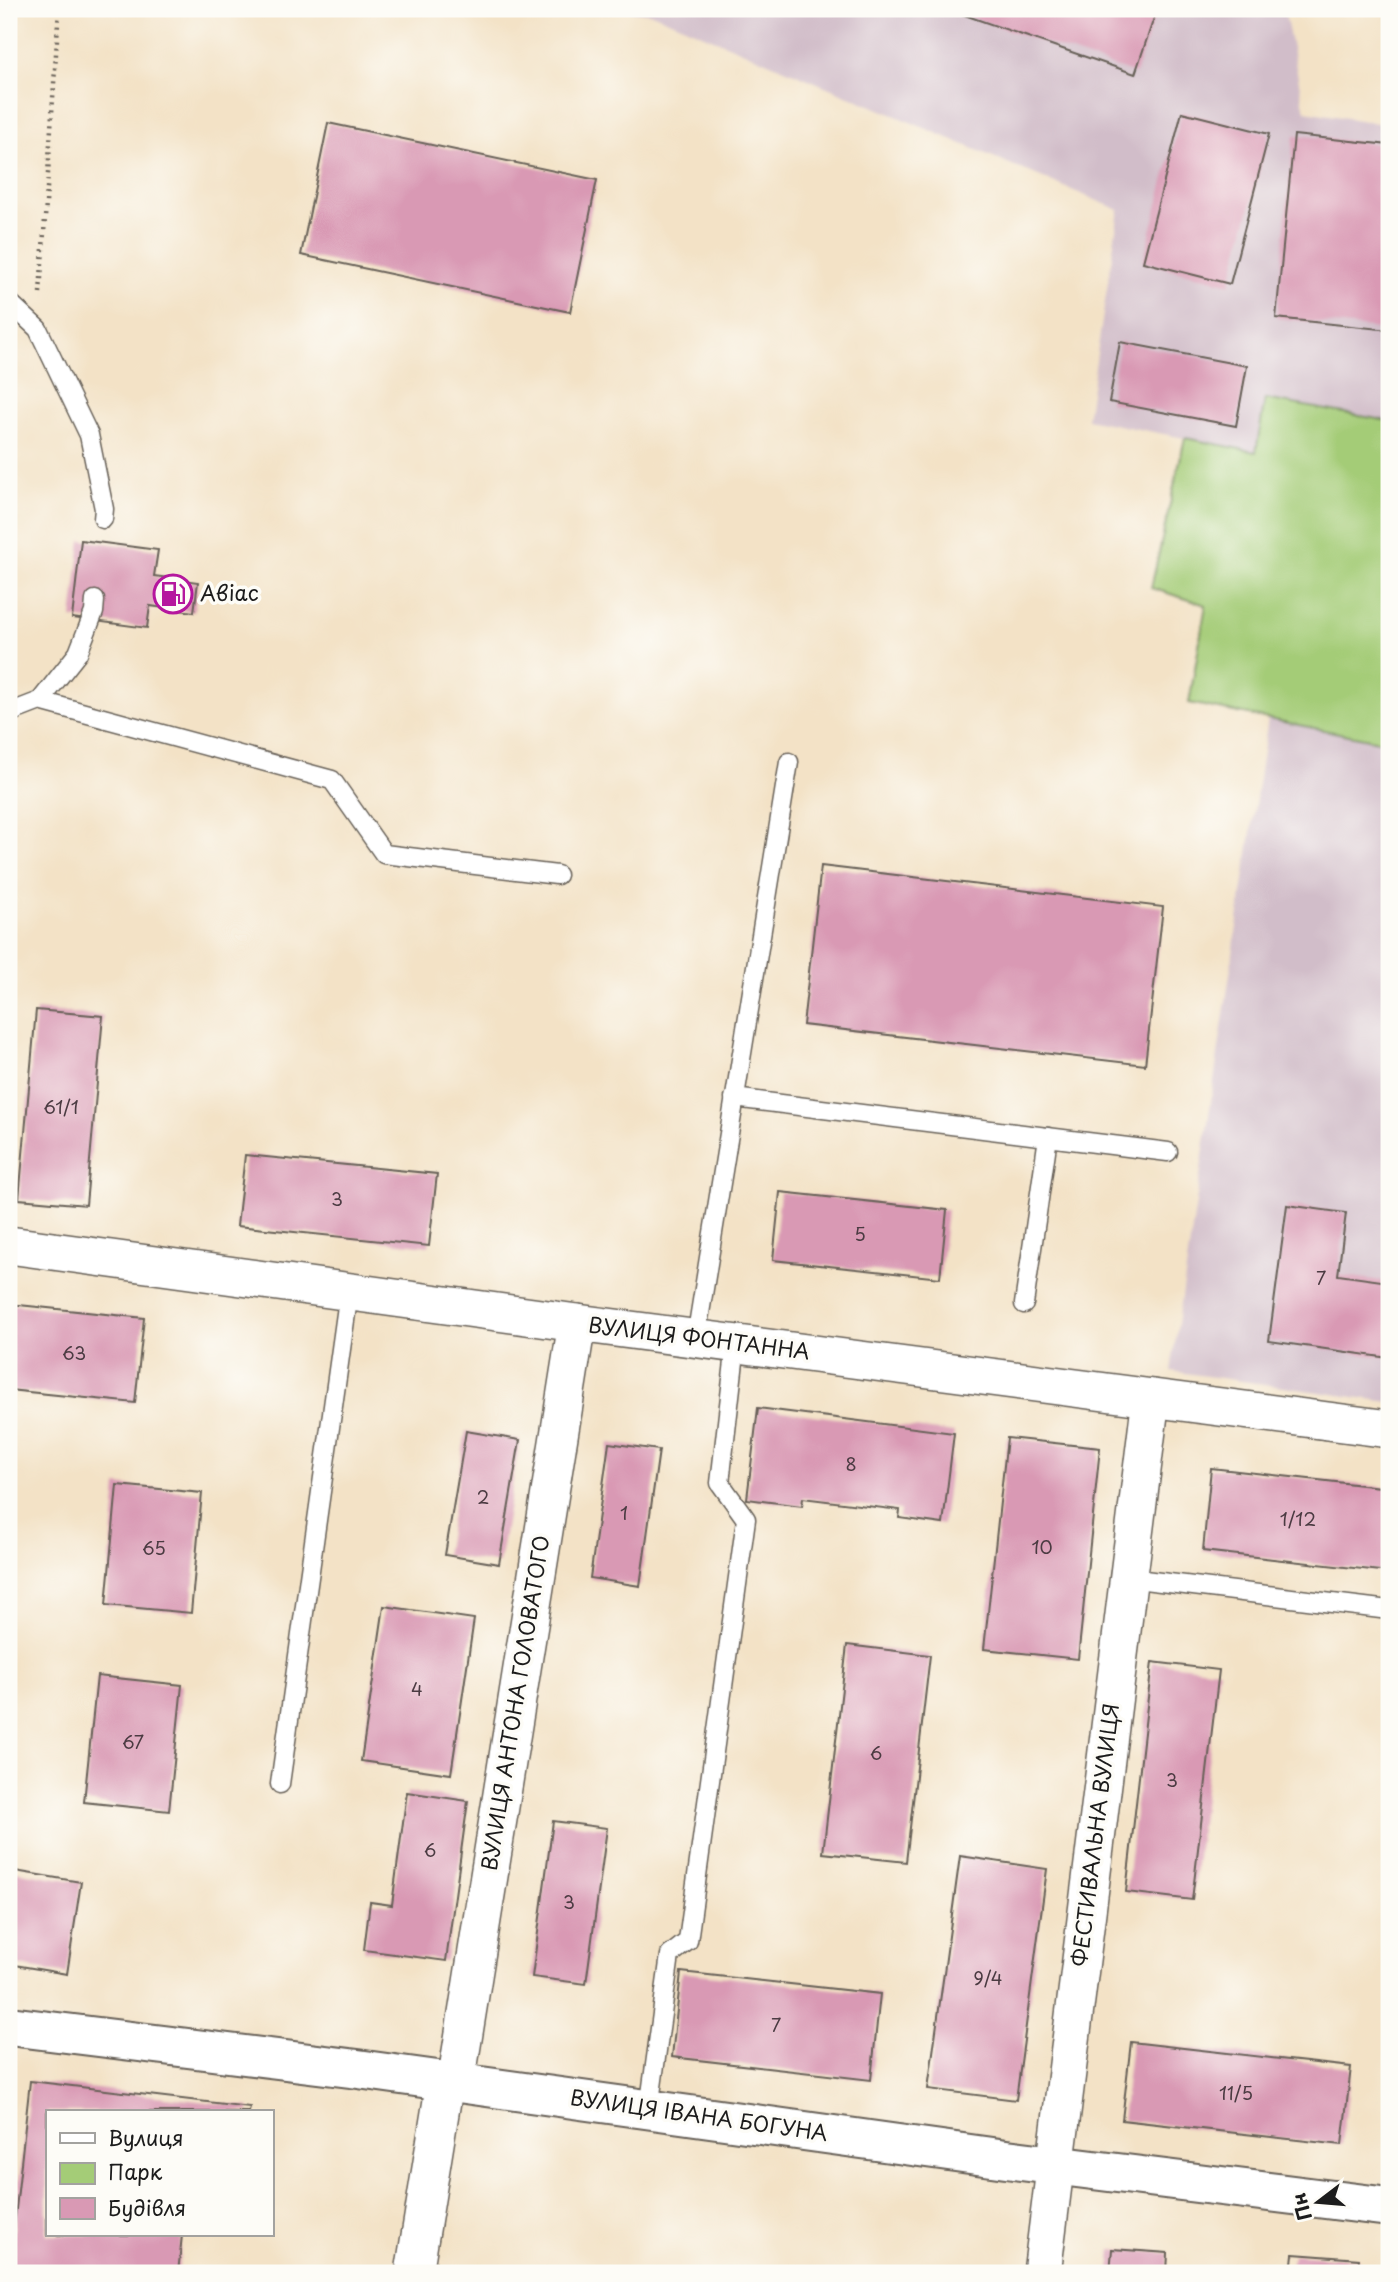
<svg xmlns="http://www.w3.org/2000/svg" width="1398" height="2282" font-family="'Playpen Sans',sans-serif">
<style>
.industrial{fill:#d1bdc9}
.green{fill:#a4cc77;stroke:#60744a;stroke-width:2}
.building{fill:#d999b4}
.lines{fill:none;stroke-linecap:round;stroke-linejoin:round}
.service-casing{stroke:#676158;stroke-width:21}
.minor-casing{stroke:#676158;stroke-width:40}
.tertiary-casing{stroke:#676158;stroke-width:42}
.path{stroke:#676158;stroke-width:4.5;stroke-dasharray:2 5;stroke-linecap:butt}
.service{stroke:#fff;stroke-width:18}
.minor{stroke:#fff;stroke-width:37}
.tertiary{stroke:#fff;stroke-width:38}
.labels{text-anchor:middle;stroke-width:7;stroke-linejoin:round;paint-order:stroke}
.number-label{font-size:18px;fill:#4b3b42}
.poi-label{font-size:21px;fill:#1c1c1c;stroke:#fdfcf7;text-anchor:start}
.street-label{font-size:21px;fill:#1c1c1c;stroke:#fdfcf7}
</style>
<rect width="100%" height="100%" fill="#fdfcf7"/>
<filter id="ink" filterUnits="userSpaceOnUse"><feTurbulence type="fractalNoise" baseFrequency=".0143" numOctaves="2"/><feDisplacementMap in="SourceGraphic" scale="14" xChannelSelector="R" yChannelSelector="G"/><feConvolveMatrix kernelMatrix="1 2 1 2 8 2 1 2 1" color-interpolation-filters="sRGB"/></filter>
<filter id="wash" filterUnits="userSpaceOnUse"><feTurbulence type="fractalNoise" baseFrequency=".00686" numOctaves="4" result="noise"/><feDisplacementMap in="SourceGraphic" scale="28" xChannelSelector="R" yChannelSelector="G"/><feGaussianBlur stdDeviation="1.57" result="paint"/><feColorMatrix in="noise" values="0 0 0 0 0 0 0 0 0 0 0 0 0 0 0 0 0 1.4 0 .05"/><feComposite in="paint" operator="in"/></filter>
<g filter="url(#wash)">
<rect width="100%" height="100%" fill="#f3e2c6"/>
<g class="industrial">
<polygon points="616,9 1284,9 1305,111 1389,125 1389,421 1265,399 1256,452 1087,419 1119,210 654,14"/>
<polygon points="1268,718 1389,743 1389,1402 1171,1371"/>
</g>
<polygon class="green" points="1265,399 1389,421 1389,743 1189,703 1206,605 1151,588 1185,438 1256,452"/>
<g id="blocks">
<g class="building">
<polygon points="947,9 1157,9 1135,74"/>
<polygon points="1182,112 1269,134 1230,284 1143,262"/>
<polygon points="328,123 597,180 570,312 301,255"/>
<polygon points="1294,135 1389,145 1389,330 1276,318"/>
<polygon points="1120,342 1247,366 1236,426 1109,402"/>
<polygon points="81,540 158,550 154,576 198,582 194,612 150,606 147,628 72,618"/>
<polygon points="821,866 1163,907 1145,1065 803,1025"/>
<polygon points="36,1010 103,1016 86,1205 19,1199"/>
<polygon points="245,1155 437,1174 429,1246 237,1226"/>
<polygon points="780,1192 947,1210 940,1278 773,1260"/>
<polygon points="1287,1205 1346,1213 1338,1275 1389,1282 1389,1358 1269,1341"/>
<polygon points="9,1304 144,1318 135,1403 9,1390"/>
<polygon points="758,1408 954,1433 943,1524 899,1518 900,1510 803,1498 802,1506 747,1499"/>
<polygon points="466,1431 520,1440 499,1564 445,1555"/>
<polygon points="1007,1438 1100,1448 1078,1659 984,1649"/>
<polygon points="609,1443 659,1450 640,1586 590,1578"/>
<polygon points="1211,1468 1389,1488 1389,1572 1203,1551"/>
<polygon points="117,1485 202,1493 191,1613 106,1605"/>
<polygon points="384,1606 474,1619 451,1774 361,1761"/>
<polygon points="847,1645 930,1655 906,1862 823,1853"/>
<polygon points="1152,1662 1219,1670 1192,1900 1126,1892"/>
<polygon points="97,1676 182,1685 169,1811 84,1802"/>
<polygon points="407,1792 468,1801 446,1961 364,1950 370,1902 392,1905"/>
<polygon points="553,1821 607,1828 586,1984 532,1977"/>
<polygon points="960,1856 1047,1869 1016,2100 928,2089"/>
<polygon points="9,1870 81,1882 67,1974 9,1964"/>
<polygon points="681,1972 880,1994 871,2080 672,2057"/>
<polygon points="1131,2042 1351,2067 1342,2145 1122,2120"/>
<polygon points="30,2081 250,2107 249,2112 47,2112 47,2235 182,2235 178,2273 9,2273"/>
<polygon points="1112,2249 1168,2253 1167,2273 1110,2273"/>
<polygon points="1293,2254 1359,2259 1358,2273 1291,2273"/>
</g>
</g>
</g>
<g filter="url(#ink)">
<use href="#blocks" fill-opacity="0" stroke="#676158" stroke-width="2"/>
<g class="lines">
<defs>
<g id="service">
<polyline points="9,302 38,329 89,435 104,509 103,519"/>
<polyline points="40,701 332,780 384,854 557,875"/>
<polyline points="9,713 40,701 78,653 94,612 95,600"/>
<polyline points="734,1098 1168,1152"/>
<polyline points="1024,1304 1048,1137"/>
<polyline points="696,1338 789,762"/>
<polyline points="1128,1578 1389,1610"/>
<polyline points="280,1784 349,1292"/>
<polyline points="649,2109 670,1955 688,1941 746,1519 720,1483 736,1344"/>
</g>
<g id="minor">
<polyline points="9,1245 577,1323 1389,1429"/>
<polyline points="456,2083 577,1323"/>
<polyline points="414,2273 445,2082"/>
<polyline points="1042,2273 1151,1398"/>
</g>
<polyline id="tertiary" points="9,2026 358,2069 1006,2159 1389,2207"/>
</defs>
<use href="#service" class="service-casing"/>
<use href="#minor" class="minor-casing"/>
<use href="#tertiary" class="tertiary-casing"/>
<polyline class="path" points="40,293 59,9"/>
<use href="#service" class="service"/>
<use href="#minor" class="minor"/>
<use href="#tertiary" class="tertiary"/>
</g>
</g>
<defs>
<symbol id="fuel-ring" viewBox="-11 -11 22 22"><circle r="9.5" fill="#fdfcf7" stroke="#b5179e" stroke-width="1.5"/><path d="M-5.5-6h7V0h2V4h1.3V-2.5L3-4.5l.8-.8L6-3V5H2.5V1h-1V6h-7ZM-4.2-4.7v3.2H.2V-4.7Z" fill="#b5179e"/></symbol>
</defs>
<g fill-rule="evenodd">
<use href="#fuel-ring" x="151" y="572" width="44" height="44"/>
</g>
<g class="labels">
<g class="number-label">
<text x="61" y="1114">61/1</text>
<text x="337" y="1206">3</text>
<text x="860" y="1241">5</text>
<text x="1321" y="1285">7</text>
<text x="74" y="1360">63</text>
<text x="851" y="1471">8</text>
<text x="483" y="1504">2</text>
<text x="624" y="1520">1</text>
<text x="1298" y="1526">1/12</text>
<text x="1042" y="1554">10</text>
<text x="154" y="1555">65</text>
<text x="417" y="1696">4</text>
<text x="133" y="1749">67</text>
<text x="876" y="1760">6</text>
<text x="1172" y="1787">3</text>
<text x="430" y="1857">6</text>
<text x="569" y="1909">3</text>
<text x="988" y="1985">9/4</text>
<text x="776" y="2032">7</text>
<text x="1236" y="2100">11/5</text>
</g>
<g class="poi-label">
<text x="200" y="601">Авіас</text>
</g>
<g class="street-label">
<text transform="translate(699 1339) rotate(7)" y="7">ВУЛИЦЯ ФОНТАННА</text>
<text transform="translate(516 1703) rotate(-81)" y="7">ВУЛИЦЯ АНТОНА ГОЛОВАТОГО</text>
<text transform="translate(1096 1835) rotate(-83)" y="7">ФЕСТИВАЛЬНА ВУЛИЦЯ</text>
<text transform="translate(699 2116) rotate(8)" y="7">ВУЛИЦЯ ІВАНА БОГУНА</text>
</g>
</g>
<rect width="1398" height="2282" fill="none" stroke="#fdfcf7" stroke-width="35"/>
<rect x="46" y="2110" width="228" height="126" fill="#fdfcf7" stroke="#a3a29f" stroke-width="2"/>
<rect x="60" y="2133" width="35" height="10" fill="#ffffff" stroke="#a3a29f" stroke-width="2"/>
<text x="108" y="2146" font-size="21" fill="#1c1c1c">Вулиця</text>
<rect x="60" y="2163" width="35" height="21" fill="#a4cc77" stroke="#a3a29f" stroke-width="2"/>
<text x="108" y="2180" font-size="21" fill="#1c1c1c">Парк</text>
<rect x="60" y="2198" width="35" height="21" fill="#d999b4" stroke="#a3a29f" stroke-width="2"/>
<text x="108" y="2216" font-size="21" fill="#1c1c1c">Будівля</text>
<g transform="translate(1318 2202) rotate(254)" stroke="#fdfcf7" stroke-width="5" paint-order="stroke">
<path d="M0-5L12 26L0 18L-12 26Z" fill="#1c1c1c"/>
<text y="-10" font-size="19" font-weight="bold" text-anchor="middle" fill="#1c1c1c">Пн</text>
</g>
</svg>
